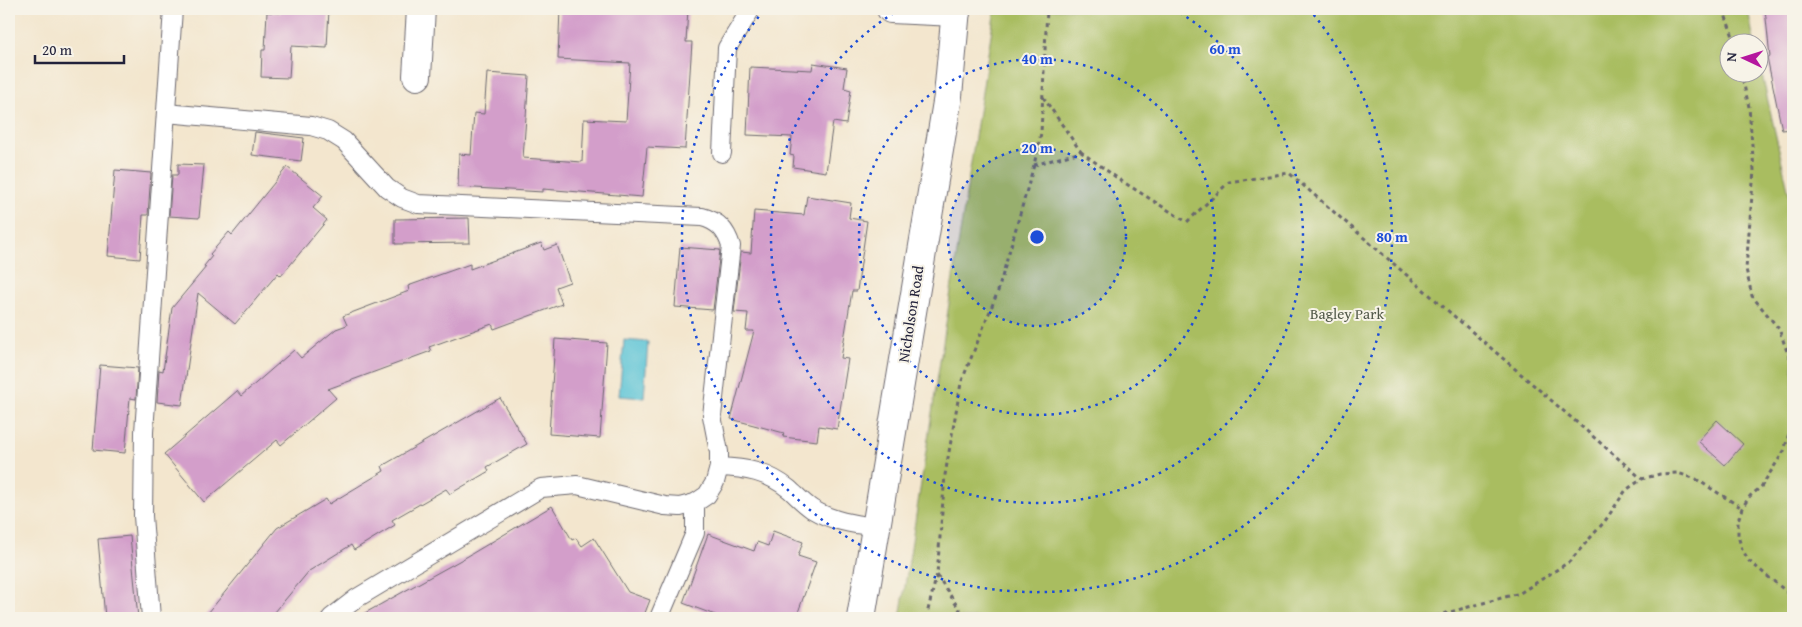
<svg xmlns="http://www.w3.org/2000/svg" width="1802" height="627" font-family="'Gentium Book Plus',serif">
<style>
.green{fill:#a9bd61;stroke:#66704e}
.water{fill:#59c3d5;stroke:#3e7288}
.building{fill:#d39eca}
.lines{fill:none;stroke-linecap:round;stroke-linejoin:round}
.lane-casing{stroke:#6b676e;stroke-width:20}
.street-casing{stroke:#6b676e;stroke-width:30}
.path{stroke:#6b676e;stroke-width:3;stroke-dasharray:4 4;stroke-linecap:butt}
.lane{stroke:#fff;stroke-width:18}
.street{stroke:#fff;stroke-width:28}
.ring{fill:none;stroke:#1d4ed8;stroke-width:2.5;stroke-dasharray:2.5 5}
.labels{text-anchor:middle;stroke-width:4;stroke-linejoin:round;paint-order:stroke}
.street-label{font-size:15px;fill:#22223b;stroke:#f7f3e8}
.park-label{font-size:15px;fill:#515848;stroke:#f7f3e8}
.centre{fill:#1d4ed8;stroke:#f7f3e8;stroke-width:2.5}
.ring-label{font-size:15px;text-anchor:middle;font-weight:bold;fill:#1d4ed8;stroke:#f7f3e8;stroke-width:4;stroke-linejoin:round;paint-order:stroke}
</style>
<rect width="100%" height="100%" fill="#f7f3e8"/>
<filter id="ink" filterUnits="userSpaceOnUse"><feTurbulence type="fractalNoise" baseFrequency=".02" numOctaves="2"/><feDisplacementMap in="SourceGraphic" scale="10" xChannelSelector="R" yChannelSelector="G"/><feConvolveMatrix kernelMatrix="1 2 1 2 8 2 1 2 1" color-interpolation-filters="sRGB"/></filter>
<filter id="wash" filterUnits="userSpaceOnUse"><feTurbulence type="fractalNoise" baseFrequency=".0096" numOctaves="4" result="noise"/><feDisplacementMap in="SourceGraphic" scale="20" xChannelSelector="R" yChannelSelector="G"/><feGaussianBlur stdDeviation="1.12" result="paint"/><feColorMatrix in="noise" values="0 0 0 0 0 0 0 0 0 0 0 0 0 0 0 0 0 1.4 0 .05"/><feComposite in="paint" operator="in"/></filter>
<g filter="url(#wash)">
<rect width="100%" height="100%" fill="#f3e6ce"/>
<polygon class="green" points="995,9 1748,9 1754,42 1730,42 1730,72 1760,72 1760,66 1793,211 1793,618 900,618"/>
<polygon class="water" points="624,340 648,342 644,398 619,396"/>
<g id="blocks">
<g class="building">
<polygon points="281,9 329,9 327,48 291,46 289,78 261,77 262,50 265,50 267,12 280,13"/>
<polygon points="560,9 688,9 686,42 692,42 685,149 647,147 642,197 543,189 543,192 458,187 459,154 471,155 474,113 484,114 487,73 529,76 523,158 582,162 584,119 626,121 630,63 558,59"/>
<polygon points="1765,9 1793,9 1793,129 1782,130 1767,57 1770,57"/>
<polygon points="813,63 847,68 844,88 851,90 846,124 833,122 826,172 793,167 794,156 790,155 792,137 747,135 750,67 812,70"/>
<polygon points="255,132 304,138 301,161 252,155"/>
<polygon points="178,164 204,165 199,218 169,216 172,175 178,175"/>
<polygon points="287,167 323,196 313,208 327,220 281,276 278,273 235,324 198,293 182,405 157,402 159,370 163,371 172,308 206,267 204,266 212,256 210,254 229,232 232,235"/>
<polygon points="115,170 151,173 148,215 143,215 140,259 108,256"/>
<polygon points="807,196 851,203 849,218 867,221 857,291 852,291 841,358 848,359 837,429 819,426 817,441 783,437 784,433 731,419 754,331 746,331 748,313 734,312 741,252 751,253 754,211 804,215"/>
<polygon points="469,218 470,243 395,244 395,219"/>
<polygon points="541,243 544,250 557,245 570,282 556,287 562,304 494,329 492,324 429,347 431,351 328,389 336,398 281,445 277,440 204,502 164,454 237,391 241,396 294,350 301,358 336,329 347,325 343,316 409,291 408,286 470,264 470,269"/>
<polygon points="680,247 720,250 713,310 675,307"/>
<polygon points="555,339 607,343 600,438 549,434"/>
<polygon points="100,365 138,368 136,399 130,398 125,453 93,450"/>
<polygon points="500,398 527,444 487,467 489,471 450,494 446,489 392,520 395,525 354,550 351,545 309,571 270,618 204,618 277,528 326,499 329,504 384,471 382,466"/>
<polygon points="1717,420 1743,444 1725,465 1698,441"/>
<polygon points="552,506 572,540 576,538 582,546 594,538 628,592 650,600 643,618 356,618 468,556"/>
<polygon points="773,531 803,542 798,556 816,562 796,618 723,618 683,603 708,534 754,551 757,542 768,546"/>
<polygon points="130,536 138,618 105,618 98,539"/>
</g>
</g>
</g>
<g filter="url(#ink)">
<use href="#blocks" fill-opacity="0" stroke="#6b676e" stroke-width="1"/>
<g class="lines">
<defs>
<g id="lane">
<path d="M166,113L311,126L328,131L344,141L387,188L402,198L418,204L702,217C718,221 726,230 731,246L712,416L719,452V467L715,482L707,495L695,503L680,507L665,506L577,485L541,488L357,598L331,618"/>
<polyline points="722,153 727,48 751,9"/>
<path d="M719,467C746,468 768,472 789,489C796,495 804,504 812,509C832,521 853,524 876,527"/>
<polyline points="151,618 143,516 144,432 173,9"/>
<polyline points="659,618 695,533 695,503"/>
</g>
<g id="street">
<polyline points="891,9 956,12"/>
<polyline points="417,76 421,9"/>
<polyline points="861,618 948,96 956,9"/>
</g>
</defs>
<use href="#lane" class="lane-casing"/>
<use href="#street" class="street-casing"/>
<g class="path">
<polyline points="1723,9 1735,42"/>
<polyline points="1741,72 1749,107 1754,170 1746,269 1752,296 1779,329 1793,368"/>
<polyline points="1043,97 1081,152"/>
<polyline points="1034,165 1081,152 1120,180 1187,222 1229,182 1289,173 1642,479"/>
<polyline points="1786,349 1793,346"/>
<polyline points="1793,419 1784,451 1761,487 1750,496 1742,508 1738,521 1738,536 1742,549 1749,561 1793,597"/>
<polyline points="937,575 965,618"/>
<polyline points="926,618 937,574 945,475 961,383 998,291 1034,165 1041,133 1047,9"/>
<polyline points="1428,618 1520,593 1569,562 1605,521 1626,490 1642,479 1660,474 1678,473 1696,479 1742,508"/>
</g>
<use href="#lane" class="lane"/>
<use href="#street" class="street"/>
</g>
</g>
<circle cx="1037" cy="237" r="89" fill="#1d4ed8" fill-opacity=".12"/>
<g class="ring">
<circle cx="1037" cy="237" r="89"/>
<circle cx="1037" cy="237" r="178"/>
<path d="M1174 9A266 266 0 1 1 900 9"/>
<path d="M1309 9A355 355 0 1 1 765 9"/>
</g>
<g class="labels">
<g class="street-label">
<text transform="translate(911 314) rotate(-81)" y="5">Nicholson Road</text>
</g>
<g class="park-label">
<text x="1347" y="319">Bagley Park</text>
</g>
</g>
<circle cx="1037" cy="237" r="8" class="centre"/>
<g class="ring-label">
<text x="1225" y="54">60 m</text>
<text x="1037" y="64">40 m</text>
<text x="1037" y="153">20 m</text>
<text x="1392" y="242">80 m</text>
</g>
<rect width="1802" height="627" fill="none" stroke="#f7f3e8" stroke-width="30"/>
<g transform="translate(1744 58) rotate(274)"><circle r="24" fill="#f7f3e8" stroke="#a29fa3"/>
<path d="M0-4L9 19L0 12L-9 19Z" fill="#b5179e"/>
<text y="-8" font-size="14" font-weight="bold" text-anchor="middle" fill="#22223b">N</text>
</g>
<path d="M35 55v8h89v-8" fill="none" stroke="#22223b" stroke-width="2.5"/>
<text x="42" y="55" font-size="15" fill="#22223b" stroke="#f7f3e8" stroke-width="4" paint-order="stroke">20 m</text>
</svg>
